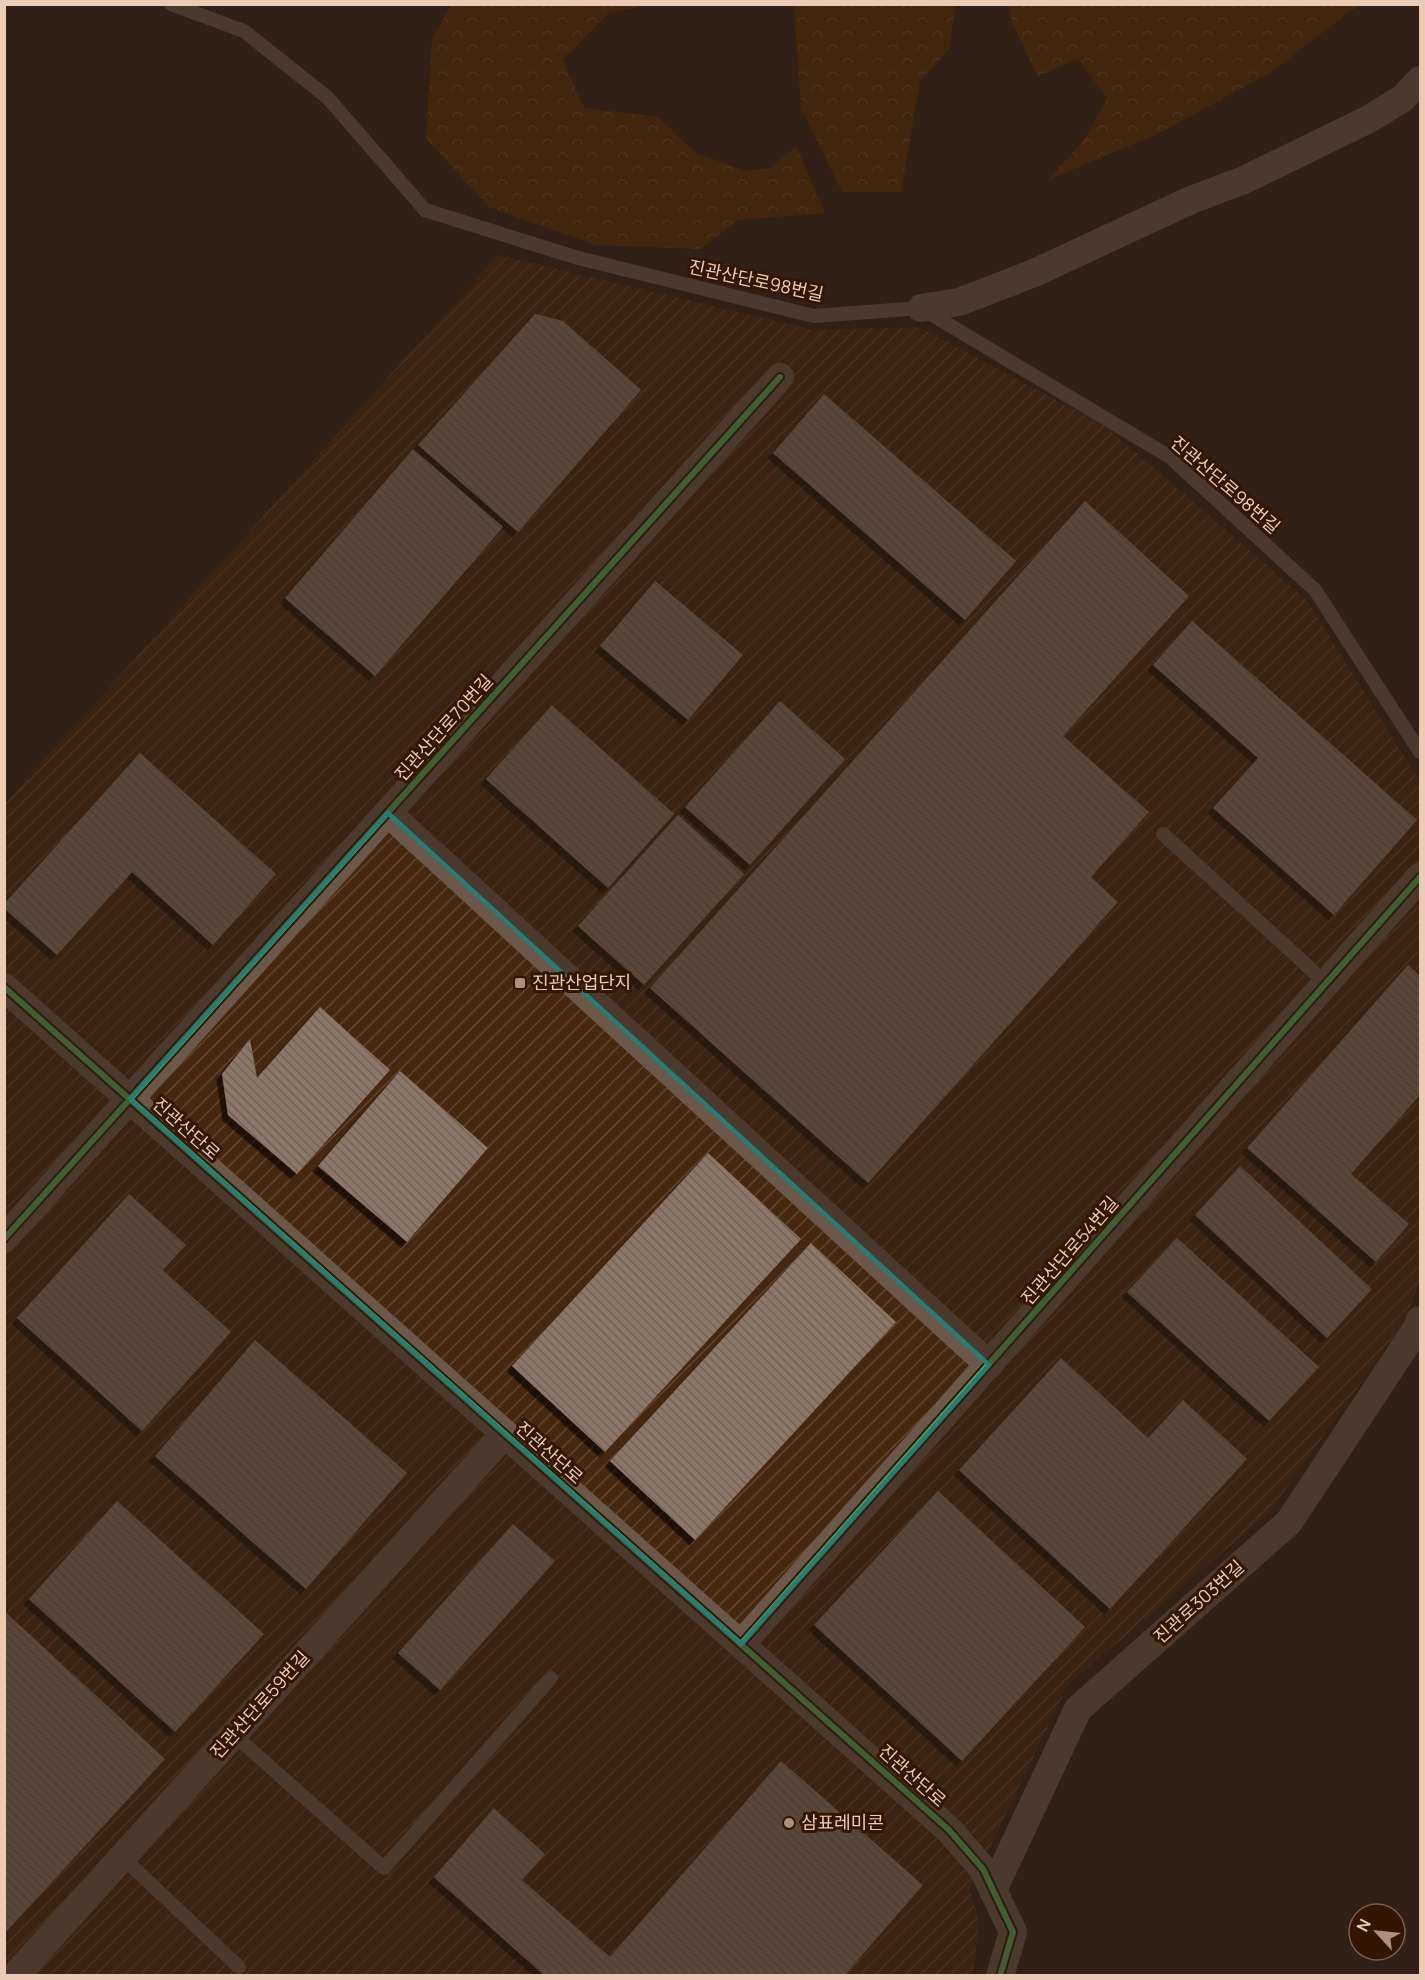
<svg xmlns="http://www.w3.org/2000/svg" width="1425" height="1980" font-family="Manrope,'Noto Sans KR',sans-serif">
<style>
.industrial{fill:url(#industrial-furrows)}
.forest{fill:url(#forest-crowns)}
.building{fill:url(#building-back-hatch);filter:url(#shadow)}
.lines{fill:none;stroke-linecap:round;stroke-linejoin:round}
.service{stroke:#6c584a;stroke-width:14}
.minor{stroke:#6c584a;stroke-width:28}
.cycleway-casing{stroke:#331601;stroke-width:10}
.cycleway{stroke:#51ab58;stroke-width:6}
.marked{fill:none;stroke:#257e75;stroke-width:4.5;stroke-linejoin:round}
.poi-dot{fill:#aa907d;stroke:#331601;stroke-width:2}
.labels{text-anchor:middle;stroke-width:6;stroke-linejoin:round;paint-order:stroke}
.street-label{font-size:18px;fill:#ebcbb5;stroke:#331601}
.poi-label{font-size:18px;fill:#ebcbb5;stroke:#331601;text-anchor:start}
</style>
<defs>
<pattern id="industrial-furrows" width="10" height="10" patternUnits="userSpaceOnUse" patternTransform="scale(1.5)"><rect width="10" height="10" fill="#46270f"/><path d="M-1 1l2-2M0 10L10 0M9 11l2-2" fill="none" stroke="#614530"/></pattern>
<pattern id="forest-crowns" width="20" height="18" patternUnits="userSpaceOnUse" patternTransform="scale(1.5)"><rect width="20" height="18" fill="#582b04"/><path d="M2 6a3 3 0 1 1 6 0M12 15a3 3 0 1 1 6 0" fill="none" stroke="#704826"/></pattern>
<pattern id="building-back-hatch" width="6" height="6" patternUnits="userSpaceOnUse" patternTransform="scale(1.5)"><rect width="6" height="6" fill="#8b7769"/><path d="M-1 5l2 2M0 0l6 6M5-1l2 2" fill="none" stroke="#736357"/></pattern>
<filter id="shadow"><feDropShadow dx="-5.5" dy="5.5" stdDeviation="0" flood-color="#0009"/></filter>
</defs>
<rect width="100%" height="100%" fill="#312115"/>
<polygon class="industrial" points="498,255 814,330 919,327 1105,426 1307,600 1420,782 1420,1279 1406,1319 1270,1512 1068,1685 970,1889 979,1923 973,1975 5,1976 5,803"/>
<g class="forest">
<polygon points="451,5 645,5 608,14 563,60 584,108 658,117 696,153 745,171 772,168 796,146 825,213 738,220 700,249 596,245 489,207 426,138 432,39"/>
<polygon points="794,5 956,5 948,51 920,81 901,192 842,192 801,108"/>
<polygon points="1009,5 1009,4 1358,5 1270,73 1157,134 1048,180 1085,139 1107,98 1078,59 1038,76 1012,23"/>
</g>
<g class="building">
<polygon points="535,314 563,321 641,390 518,532 418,445"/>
<polygon points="824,394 1016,561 965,620 773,453"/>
<polygon points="413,449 503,527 375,676 285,598"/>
<polygon points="1085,501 1189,596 1063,736 1149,812 1091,877 1118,902 868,1183 650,988"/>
<polygon points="655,581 743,655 688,720 600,646"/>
<polygon points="1192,621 1417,820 1334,915 1213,808 1258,758 1153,665"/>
<polygon points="780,701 845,759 750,865 685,807"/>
<polygon points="552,705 674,814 608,888 486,779"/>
<polygon points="140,753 276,874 213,945 132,872 57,955 4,908 4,904"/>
<polygon points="678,815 744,874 644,985 578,926"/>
<polygon points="1408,965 1420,976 1420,1095 1351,1174 1409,1224 1376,1262 1247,1148"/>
<polygon points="320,1007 390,1070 297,1174 228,1115 222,1074 250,1039 257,1078"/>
<polygon points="400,1071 488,1148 407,1242 318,1166"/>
<polygon points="708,1153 801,1239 605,1452 512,1366"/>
<polygon points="1240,1166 1372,1289 1327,1338 1195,1215"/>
<polygon points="129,1194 186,1245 163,1270 231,1332 142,1431 17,1318"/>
<polygon points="1177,1238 1319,1367 1269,1421 1127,1292"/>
<polygon points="811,1243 896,1322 695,1540 610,1461"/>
<polygon points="255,1340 407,1473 306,1589 155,1456"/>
<polygon points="1061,1358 1148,1438 1183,1400 1247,1459 1110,1609 959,1470"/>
<polygon points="938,1491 1085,1627 962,1761 814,1625"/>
<polygon points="117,1501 264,1634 175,1732 29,1599"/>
<polygon points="513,1524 555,1561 440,1690 398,1653"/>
<polygon points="4,1611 165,1759 4,1934"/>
<polygon points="781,1761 923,1885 844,1976 545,1976 434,1877 494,1808 545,1854 522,1880 610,1957"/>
</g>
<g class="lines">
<g class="service">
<polyline points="171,4 244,31 328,98 425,210 578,258 814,316 921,308 1170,457 1315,590 1420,752"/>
<polyline points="1163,834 1326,983"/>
<polyline points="233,1734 384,1868 551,1678"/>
<polyline points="122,1857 239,1967"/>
</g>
<g class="minor">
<polyline points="921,308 959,302 1034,273 1191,200 1244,180 1369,119 1403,98 1420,80"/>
<polyline points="388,813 989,1365"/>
<polyline points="4,987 949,1830 983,1869 1013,1932 1000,1976"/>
<polyline points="4,1239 780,377"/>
<polyline points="741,1644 1420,877"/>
<polyline points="993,1890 1078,1709 1289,1522 1417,1328 1420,1320"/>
<polyline points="15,1976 505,1434"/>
</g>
<defs>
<g id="cycleway">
<polyline points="4,987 949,1830 983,1869 1013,1932 1000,1976"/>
<polyline points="4,1239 780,377"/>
<polyline points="741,1644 1420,877"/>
</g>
</defs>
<use href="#cycleway" class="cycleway-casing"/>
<use href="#cycleway" class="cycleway"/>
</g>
<path d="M0 0H1425V1980H0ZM388,813L989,1365L741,1644L130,1099Z" fill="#312115" fill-opacity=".55" fill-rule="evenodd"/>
<path class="marked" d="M388,813L989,1365L741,1644L130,1099Z"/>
<g class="poi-dot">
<rect x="514" y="977" width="12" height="12" rx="3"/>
<circle cx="789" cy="1823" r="6"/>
</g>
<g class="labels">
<g class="street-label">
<text transform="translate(756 281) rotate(12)" y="6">진관산단로98번길</text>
<text transform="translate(1225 485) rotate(41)" y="6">진관산단로98번길</text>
<text transform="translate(444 728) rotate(-48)" y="6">진관산단로70번길</text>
<text transform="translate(186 1129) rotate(42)" y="6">진관산단로</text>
<text transform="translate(1070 1251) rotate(-49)" y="6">진관산단로54번길</text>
<text transform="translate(549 1453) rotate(42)" y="6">진관산단로</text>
<text transform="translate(1199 1602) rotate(-42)" y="6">진관로303번길</text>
<text transform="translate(260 1705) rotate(-48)" y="6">진관산단로59번길</text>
<text transform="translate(912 1776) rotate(42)" y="6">진관산단로</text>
</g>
<g class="poi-label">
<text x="532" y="989">진관산업단지</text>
<text x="801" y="1829">삼표레미콘</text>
</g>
</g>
<rect width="1425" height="1980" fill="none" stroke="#ebcbb5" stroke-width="12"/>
<g transform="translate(1377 1932) rotate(297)"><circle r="28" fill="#331601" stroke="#7d5e49" stroke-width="1.5"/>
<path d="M0-4.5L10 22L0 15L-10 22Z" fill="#aa907d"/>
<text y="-9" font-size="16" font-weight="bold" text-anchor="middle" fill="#ebcbb5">N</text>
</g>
</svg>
